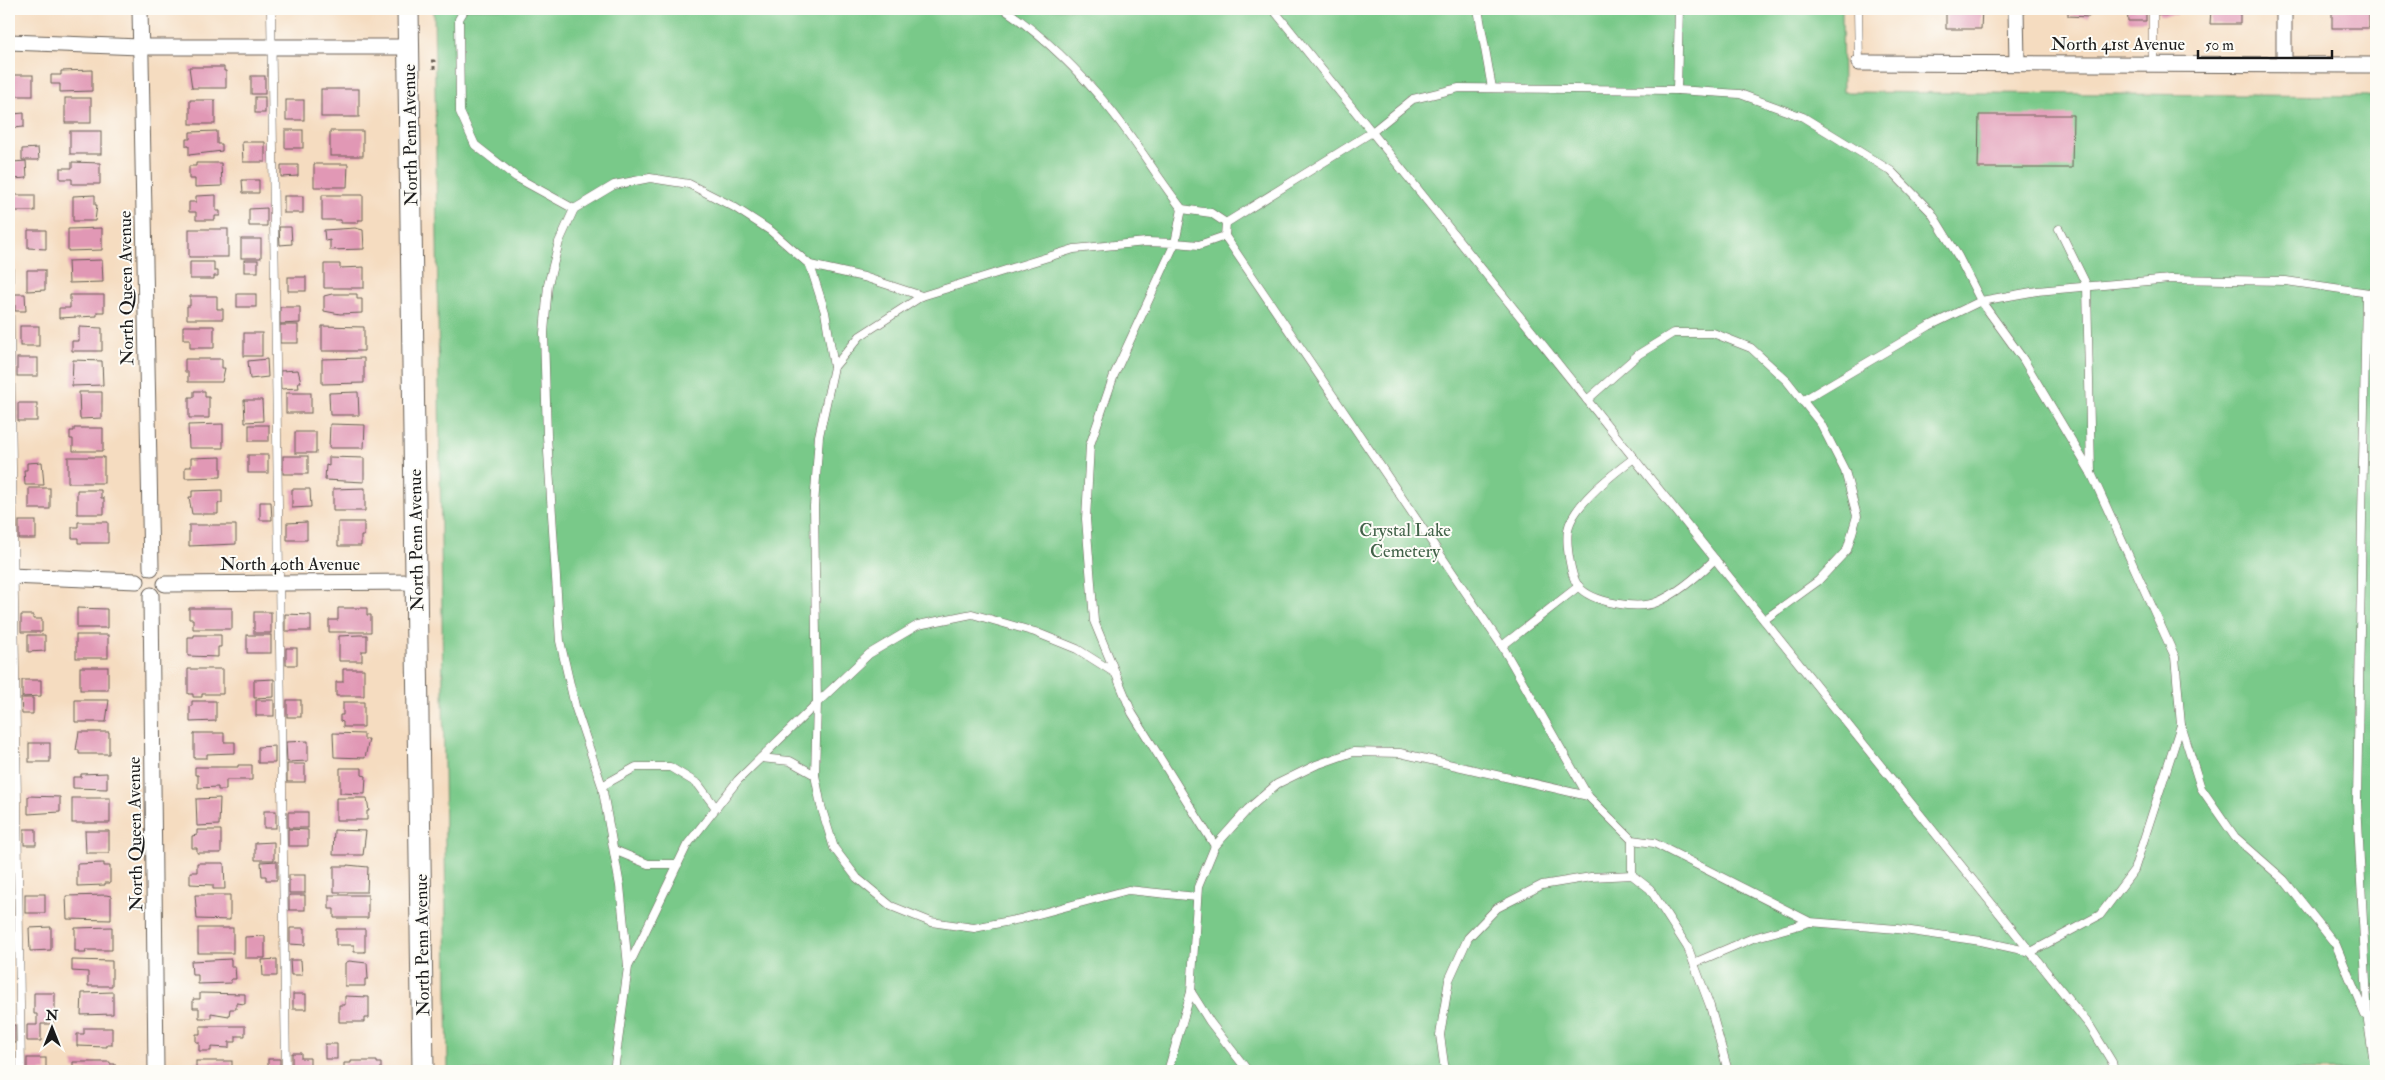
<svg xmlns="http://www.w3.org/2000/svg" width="2385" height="1080" font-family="'IM FELL Double Pica',serif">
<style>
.green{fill:#79c989;stroke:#4a7252}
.building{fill:#e198b5}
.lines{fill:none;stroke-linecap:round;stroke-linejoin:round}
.lane-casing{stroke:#685f55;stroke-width:9}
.street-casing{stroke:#685f55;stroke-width:17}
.secondary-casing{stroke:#685f55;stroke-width:23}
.path{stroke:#685f55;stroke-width:3;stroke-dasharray:4 4;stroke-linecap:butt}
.lane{stroke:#fff;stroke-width:8}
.street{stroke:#fff;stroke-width:15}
.secondary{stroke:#fff;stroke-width:21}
.labels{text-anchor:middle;stroke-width:4;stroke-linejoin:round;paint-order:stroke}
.street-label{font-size:18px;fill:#1c1c1c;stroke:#fdfcf7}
.park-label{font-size:18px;fill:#416148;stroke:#fdfcf7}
</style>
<rect width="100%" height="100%" fill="#fdfcf7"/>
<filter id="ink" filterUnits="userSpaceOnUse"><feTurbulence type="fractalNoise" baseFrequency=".02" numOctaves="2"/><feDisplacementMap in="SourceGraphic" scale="10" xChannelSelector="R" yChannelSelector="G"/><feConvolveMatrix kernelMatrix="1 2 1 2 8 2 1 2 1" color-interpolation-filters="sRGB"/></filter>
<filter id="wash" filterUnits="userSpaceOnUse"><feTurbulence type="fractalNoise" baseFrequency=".0096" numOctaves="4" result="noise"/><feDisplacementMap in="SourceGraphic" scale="20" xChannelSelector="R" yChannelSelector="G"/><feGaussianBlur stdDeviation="1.12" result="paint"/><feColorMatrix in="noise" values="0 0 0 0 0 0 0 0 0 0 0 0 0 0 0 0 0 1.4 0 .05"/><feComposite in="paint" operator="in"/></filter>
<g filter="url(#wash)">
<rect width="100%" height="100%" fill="#f5dcc0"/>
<polygon class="green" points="434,9 1842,9 1843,92 2376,96 2376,1071 448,1071"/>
<g id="blocks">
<g class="building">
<polygon points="325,9 351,9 351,11 325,12"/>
<polygon points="1946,9 1982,9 1981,29 1946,29"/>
<polygon points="2068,9 2089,9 2089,17 2068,16"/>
<polygon points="2127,9 2146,9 2146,21 2128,21"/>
<rect x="2159" y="9" width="18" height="6"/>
<polygon points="2211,9 2240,9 2240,24 2210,24"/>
<rect x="2332" y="9" width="37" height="19"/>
<polygon points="189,67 224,67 224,71 226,71 226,88 192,88"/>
<polygon points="92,70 92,91 60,92 60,84 51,84 51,75 61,75 61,71"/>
<rect x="12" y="75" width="21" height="21"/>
<rect x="251" y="76" width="14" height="18"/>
<rect x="321" y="89" width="38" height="28"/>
<rect x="255" y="97" width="10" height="16"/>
<rect x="65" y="98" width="26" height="25"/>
<rect x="190" y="100" width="25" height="24"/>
<rect x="286" y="100" width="18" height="20"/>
<polygon points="24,113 24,127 13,128 13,114"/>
<polygon points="1979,115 2073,115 2072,168 1978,168"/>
<rect x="285" y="130" width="18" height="18"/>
<rect x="70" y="131" width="31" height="23"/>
<polygon points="217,131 217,144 222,144 222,151 189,155 189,146 186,146 186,139 190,139 190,132"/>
<rect x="330" y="131" width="33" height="25"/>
<polygon points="242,142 265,142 265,162 243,162"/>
<polygon points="38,148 39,160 22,160 22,149"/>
<polygon points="26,161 27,178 13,179 13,162"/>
<polygon points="72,162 100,163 100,184 72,184 72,179 60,179 60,168 72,168"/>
<polygon points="196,163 221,163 222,186 195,187 195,179 189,179 189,166 196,166"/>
<polygon points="314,164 348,164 347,187 314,187"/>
<polygon points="281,165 298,165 298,176 281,177"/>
<polygon points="242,180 259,180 259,193 243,193"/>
<rect x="14" y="195" width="21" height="16"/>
<polygon points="95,195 95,205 97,205 95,221 73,221 73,196"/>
<polygon points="216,195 216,211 220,211 220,216 215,216 215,220 196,220 196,212 189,212 189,202 196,202 196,196"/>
<polygon points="322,195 363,195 363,220 358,220 358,223 341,223 341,220 322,220"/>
<rect x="284" y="196" width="19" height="17"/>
<polygon points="267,208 267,226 249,226 249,209"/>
<polygon points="279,227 291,227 292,244 280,245"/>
<polygon points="102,228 102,250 68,251 68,229"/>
<polygon points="355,228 363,230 364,249 330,250 330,240 325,241 324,230"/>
<rect x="189" y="229" width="39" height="28"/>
<polygon points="28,230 46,230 46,249 28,248"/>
<rect x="241" y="239" width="20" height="19"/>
<polygon points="102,260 103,282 69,283 68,261"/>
<rect x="244" y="260" width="14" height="12"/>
<polygon points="190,262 214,262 214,271 218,271 218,276 214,276 214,279 190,279"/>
<polygon points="324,264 340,264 340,268 364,267 364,288 324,288"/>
<polygon points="27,270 45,270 45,290 27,291"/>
<rect x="288" y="277" width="18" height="14"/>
<polygon points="15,294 25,294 26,311 15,311"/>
<rect x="237" y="294" width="19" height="13"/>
<polygon points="332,294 357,294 357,299 362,299 362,313 340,314 324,311 324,296"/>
<polygon points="70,295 104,295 104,312 97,312 97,316 59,318 59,308 70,308"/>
<polygon points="190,296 217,296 217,309 223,309 223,319 187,319 187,306 190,306"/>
<polygon points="280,307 300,307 300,323 280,324"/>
<rect x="280" y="325" width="18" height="18"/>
<rect x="20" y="326" width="19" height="20"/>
<polygon points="183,326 214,326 214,348 190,348 190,339 183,339"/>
<polygon points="322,326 364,327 364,351 322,351"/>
<polygon points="79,327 102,328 102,351 72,351 72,341 79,341"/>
<rect x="244" y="333" width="18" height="23"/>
<rect x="17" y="358" width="21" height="18"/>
<polygon points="364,358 364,383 322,384 322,359"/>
<polygon points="185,359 222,359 222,368 225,368 222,382 188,382 188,372 185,372"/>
<polygon points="267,359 268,377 250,379 248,361"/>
<polygon points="73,360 102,361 103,385 72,386"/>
<polygon points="298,370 301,382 298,382 299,388 281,389 280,371"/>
<polygon points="194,391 205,391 205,397 209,397 209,418 189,418 189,397 194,397"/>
<polygon points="79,392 102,392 102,418 80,419"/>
<polygon points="358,392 359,415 330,415 329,393"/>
<rect x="286" y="393" width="25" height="20"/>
<polygon points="244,400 262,400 263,421 245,422"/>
<rect x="18" y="403" width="19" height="18"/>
<polygon points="223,424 223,448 189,448 188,425"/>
<polygon points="330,424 365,425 364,448 329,448"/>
<rect x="249" y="425" width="20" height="16"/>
<polygon points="74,428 103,428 103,451 73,451 73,439 70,439 70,431 74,431"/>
<rect x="295" y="432" width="21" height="21"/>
<rect x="248" y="455" width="20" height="18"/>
<rect x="283" y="456" width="25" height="18"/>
<rect x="68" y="457" width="36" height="26"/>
<polygon points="221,457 221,477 185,478 185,467 191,467 191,458"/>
<polygon points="329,457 364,458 364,482 325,480 326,465 329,466"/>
<polygon points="42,462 44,485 25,485 24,470 27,470 27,463"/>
<rect x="29" y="488" width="21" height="21"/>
<polygon points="365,488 365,511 333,511 333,489"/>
<polygon points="292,489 310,489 311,507 292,508"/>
<polygon points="77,490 101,490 101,498 104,498 104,514 77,514"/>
<polygon points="222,490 222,503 218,503 218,514 192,514 189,497 192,497 192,491"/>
<polygon points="260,502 271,502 272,520 260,520"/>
<rect x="19" y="521" width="17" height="18"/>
<polygon points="78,522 108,522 108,543 78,543 78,538 72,538 72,527 78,527"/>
<polygon points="307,522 307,540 287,540 287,523"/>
<polygon points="338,522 364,522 364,536 361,536 361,546 338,546"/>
<polygon points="189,525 236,525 236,544 189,546"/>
<polygon points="77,608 107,609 107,628 77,628"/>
<polygon points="189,608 232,608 232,629 193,629 193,619 189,619"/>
<polygon points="338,608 367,608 367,615 371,615 371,632 329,632 329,620 338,620"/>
<rect x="254" y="612" width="17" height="21"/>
<polygon points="285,614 311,615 311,631 285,631"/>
<polygon points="21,615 33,615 33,619 42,619 42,632 21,632"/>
<polygon points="28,635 45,635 45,651 28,652"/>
<rect x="76" y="635" width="32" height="23"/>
<polygon points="194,635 221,635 221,647 218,647 218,657 188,656 188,637 194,637"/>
<rect x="247" y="635" width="24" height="18"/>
<polygon points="359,635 367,635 367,651 362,651 362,661 339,661 339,636"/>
<rect x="286" y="648" width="11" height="17"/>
<rect x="80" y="667" width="28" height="23"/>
<polygon points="188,669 223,669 223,694 202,694 202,697 193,697 193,694 188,694"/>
<polygon points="343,669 364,669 364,696 336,696 336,682 343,682"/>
<polygon points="274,679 274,697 254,698 254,680"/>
<polygon points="22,680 41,680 41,696 22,697"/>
<polygon points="21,698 33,698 33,714 22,714"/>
<polygon points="75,700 109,700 106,722 75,722"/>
<rect x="256" y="700" width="18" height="16"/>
<rect x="287" y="700" width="14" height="17"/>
<polygon points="192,701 216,701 216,721 190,722 190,706 192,706"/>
<polygon points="343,702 364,702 364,727 343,727 343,722 340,721 340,715 343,715"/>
<polygon points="79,732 109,732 109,754 79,754 79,750 76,750"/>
<polygon points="194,733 224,733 224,742 235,742 235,753 207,754 207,758 194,758"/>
<polygon points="333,733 364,734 364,739 369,739 365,758 334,757"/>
<polygon points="308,741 308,761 287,762 286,742"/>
<rect x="29" y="743" width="21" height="19"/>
<polygon points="275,746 275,763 258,763 258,747"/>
<rect x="287" y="764" width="18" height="18"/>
<polygon points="238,765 252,765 252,780 226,780 226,790 218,790 218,787 198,788 198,775 195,775 195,767 238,767"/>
<polygon points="340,768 362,768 362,775 366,776 365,794 340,793"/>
<polygon points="107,773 107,789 73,788 73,777 81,777 81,774"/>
<polygon points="28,796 60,797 60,812 28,814"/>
<rect x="72" y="798" width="38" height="25"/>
<polygon points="220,798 219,825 197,826 196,799"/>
<polygon points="336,798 367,798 369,811 367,811 367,820 336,820"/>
<rect x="264" y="811" width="12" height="17"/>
<rect x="288" y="812" width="20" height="16"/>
<rect x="24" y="829" width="12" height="16"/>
<polygon points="288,829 308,830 308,846 288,846"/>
<polygon points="197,830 221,830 221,853 197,853 197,848 192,848 192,836 197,835"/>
<polygon points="334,830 366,831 363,855 333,855"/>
<polygon points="85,831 109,831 109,853 86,853"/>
<polygon points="274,842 274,860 255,860 255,843"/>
<polygon points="277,861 277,880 266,880 266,876 262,876 261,862"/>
<polygon points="104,863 104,866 110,866 110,883 105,883 105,885 77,886 77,864"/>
<polygon points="197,863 224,863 225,889 213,889 213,885 190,884 190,872 197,872"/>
<polygon points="347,865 368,867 367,892 334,892 334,866 347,866"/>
<rect x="289" y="875" width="16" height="18"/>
<rect x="25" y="894" width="20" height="19"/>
<polygon points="106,895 111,896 111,920 67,919 66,896"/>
<polygon points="195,895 230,895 230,920 197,919"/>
<rect x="289" y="895" width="16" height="15"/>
<polygon points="329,895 368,895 368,918 334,918 334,909 329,909"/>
<polygon points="51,927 51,950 30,951 29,928"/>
<polygon points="112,927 112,950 85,950 86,953 79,953 79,951 75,951 75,928"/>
<rect x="198" y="928" width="35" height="25"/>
<polygon points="290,928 305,928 305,945 290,944"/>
<polygon points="336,929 365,929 365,952 354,952 354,945 336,945"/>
<polygon points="265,936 265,958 245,958 245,937"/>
<polygon points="231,959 231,967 235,967 236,979 231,979 231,983 198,984 198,975 192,975 191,961"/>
<polygon points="277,959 277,976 263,976 262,960"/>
<polygon points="72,960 112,961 112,986 88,986 88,972 72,971"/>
<polygon points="290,960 301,960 302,975 291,975"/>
<polygon points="349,961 367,963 368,979 365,979 365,986 345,986 345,963"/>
<polygon points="113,992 113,1014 81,1015 82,993"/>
<polygon points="34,993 55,993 55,1014 53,1014 53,1024 41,1024 41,1041 27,1041 27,1025 37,1025 37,1014 34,1014"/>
<polygon points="200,993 245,994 245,1004 236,1003 236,1009 230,1009 229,1016 211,1013 211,1018 199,1018 199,1008 193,1008 193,999 200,999"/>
<rect x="293" y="994" width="13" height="15"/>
<polygon points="345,996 369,997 369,1018 364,1018 364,1022 339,1022 339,1005 345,1005"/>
<rect x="9" y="1025" width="6" height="18"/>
<polygon points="200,1026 245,1026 245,1036 236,1036 236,1042 229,1042 229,1048 211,1047 211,1051 199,1051 199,1042 196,1042 196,1034 200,1034"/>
<polygon points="84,1028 112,1028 112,1045 107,1045 107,1047 77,1046 77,1034 84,1034"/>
<rect x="325" y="1044" width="12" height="15"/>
<polygon points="292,1053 301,1053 301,1058 310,1058 310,1071 292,1071"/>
<polygon points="13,1056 14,1071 9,1071 9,1057"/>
<rect x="27" y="1058" width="19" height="13"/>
<rect x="268" y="1059" width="12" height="12"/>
<rect x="196" y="1061" width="36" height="10"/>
<polygon points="351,1061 377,1061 377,1063 381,1063 381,1071 344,1071 344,1063 351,1063"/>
<polygon points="73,1062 110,1062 110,1064 115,1064 115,1071 73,1069"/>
</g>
</g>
</g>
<g filter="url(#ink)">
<use href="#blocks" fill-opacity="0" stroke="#685f55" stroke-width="1"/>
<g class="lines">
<defs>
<g id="lane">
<polyline points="271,9 286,1071"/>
<polyline points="465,9 459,19 460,112 475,145 516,177 574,209"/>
<path d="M1004,9C1044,36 1080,72 1110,109C1136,141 1157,177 1182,209L1211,213L1226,223L1225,236"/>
<polyline points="1273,9 2090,1026 2112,1062 2114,1071"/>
<polyline points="1478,9 1492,88"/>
<polyline points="1858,9 1859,63"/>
<polyline points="2153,9 2153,62"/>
<polyline points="1677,90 1679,9"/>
<polyline points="1182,209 1175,243 1199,245 1225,236 1502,646 1588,796 1632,840 1632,875"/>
<polyline points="1226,223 1372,132 1413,99 1459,88 1677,90 1740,94 1803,117 1891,171 1931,212 1958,256 1981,301 2023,359 2091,473 2175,657 2181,725 2134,870 2100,915 2031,952 1981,941 1897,929 1810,922 1654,843 1632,840"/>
<polyline points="2059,229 2087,286 2091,473"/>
<polyline points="810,265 825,312 834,367"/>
<polyline points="9,266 21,1071"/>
<polyline points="2366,293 2357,801 2368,1022 2375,1071"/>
<polyline points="1587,400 1639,354 1673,333 1713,333 1751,348 1787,381 1821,424 1845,471 1857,516 1847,550 1818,581 1764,620"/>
<polyline points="1802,401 1929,326 1981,301 2037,291 2170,279 2286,281 2376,294"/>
<path d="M1634,458C1614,473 1572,505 1568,530C1566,543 1570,575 1578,586C1592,603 1638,610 1657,602C1679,593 1698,576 1715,559"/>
<polyline points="1502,646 1579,586"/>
<polyline points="1115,673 1077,649 1035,632 972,614 918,625 869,654 817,703 815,775 821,806 834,848 857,878 891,906 931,922 974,928 1020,919 1128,890 1197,897"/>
<polyline points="2181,725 2201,788 2235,837 2284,880 2336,945 2365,1015"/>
<polyline points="761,758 790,761 815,775"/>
<polyline points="602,786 636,767 670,767 698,784 716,808"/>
<polyline points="614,850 648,864 678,864"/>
<polyline points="1694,963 1753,938 1810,922"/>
<polyline points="628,966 620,886 602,786 575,706 560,641 547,436 544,333 548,285 559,242 574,209 614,185 650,178 689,184 734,207 771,231 810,265 864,277 922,296"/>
<polyline points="1191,992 1210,1022 1248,1071"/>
<polyline points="614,1071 628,967 687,845 738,780 817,703 814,506 819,436 834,367 860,336 922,296 1074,249 1146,242 1175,243 1114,375 1090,445 1086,519 1094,621 1132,713 1215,846"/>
<polyline points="1168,1071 1191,992 1198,887 1215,846 1248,809 1277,784 1316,765 1353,752 1400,753 1588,796"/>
<polyline points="1445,1071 1440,1035 1449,980 1468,938 1497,908 1542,885 1591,877 1632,875 1650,889 1688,948 1710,1006 1728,1071"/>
</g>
<g id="street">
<polyline points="140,9 151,568"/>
<polyline points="2016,9 2017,63"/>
<polyline points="9,42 140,47 408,47"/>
<polyline points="1859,63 2376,65"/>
<polyline points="2284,63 2284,9"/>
<polyline points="9,576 137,581"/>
<polyline points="165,584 416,582"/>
<polyline points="151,595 156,1071"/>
</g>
<polyline id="secondary" points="408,9 423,1071"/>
</defs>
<use href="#lane" class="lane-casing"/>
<use href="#street" class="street-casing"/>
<use href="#secondary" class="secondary-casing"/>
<polyline class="path" points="431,61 434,61 434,69"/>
<use href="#lane" class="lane"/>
<use href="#street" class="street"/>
<use href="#secondary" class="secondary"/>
</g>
</g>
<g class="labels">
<g class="street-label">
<text x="2118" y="50">North 41st Avenue</text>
<text transform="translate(410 135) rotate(-91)" y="6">North Penn Avenue</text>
<text transform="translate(126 288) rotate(-91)" y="6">North Queen Avenue</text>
<text transform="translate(416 540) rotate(-91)" y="6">North Penn Avenue</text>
<text x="290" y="570">North 40th Avenue</text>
<text transform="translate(135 834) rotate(-91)" y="6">North Queen Avenue</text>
<text transform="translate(422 945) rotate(-91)" y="6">North Penn Avenue</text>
</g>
<g class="park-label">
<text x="1405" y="536">Crystal Lake<tspan x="1405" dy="21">Cemetery</tspan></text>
</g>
</g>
<rect width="2385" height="1080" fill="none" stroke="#fdfcf7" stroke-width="30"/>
<g transform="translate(52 1028)" stroke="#fdfcf7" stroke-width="4" paint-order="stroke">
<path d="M0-4L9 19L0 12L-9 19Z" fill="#1c1c1c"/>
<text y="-8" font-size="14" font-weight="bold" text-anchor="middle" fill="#1c1c1c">N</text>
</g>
<path d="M2198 50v8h134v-8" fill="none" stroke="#1c1c1c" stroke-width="2.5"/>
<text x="2205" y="50" font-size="15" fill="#1c1c1c" stroke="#fdfcf7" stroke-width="4" paint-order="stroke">50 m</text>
</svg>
